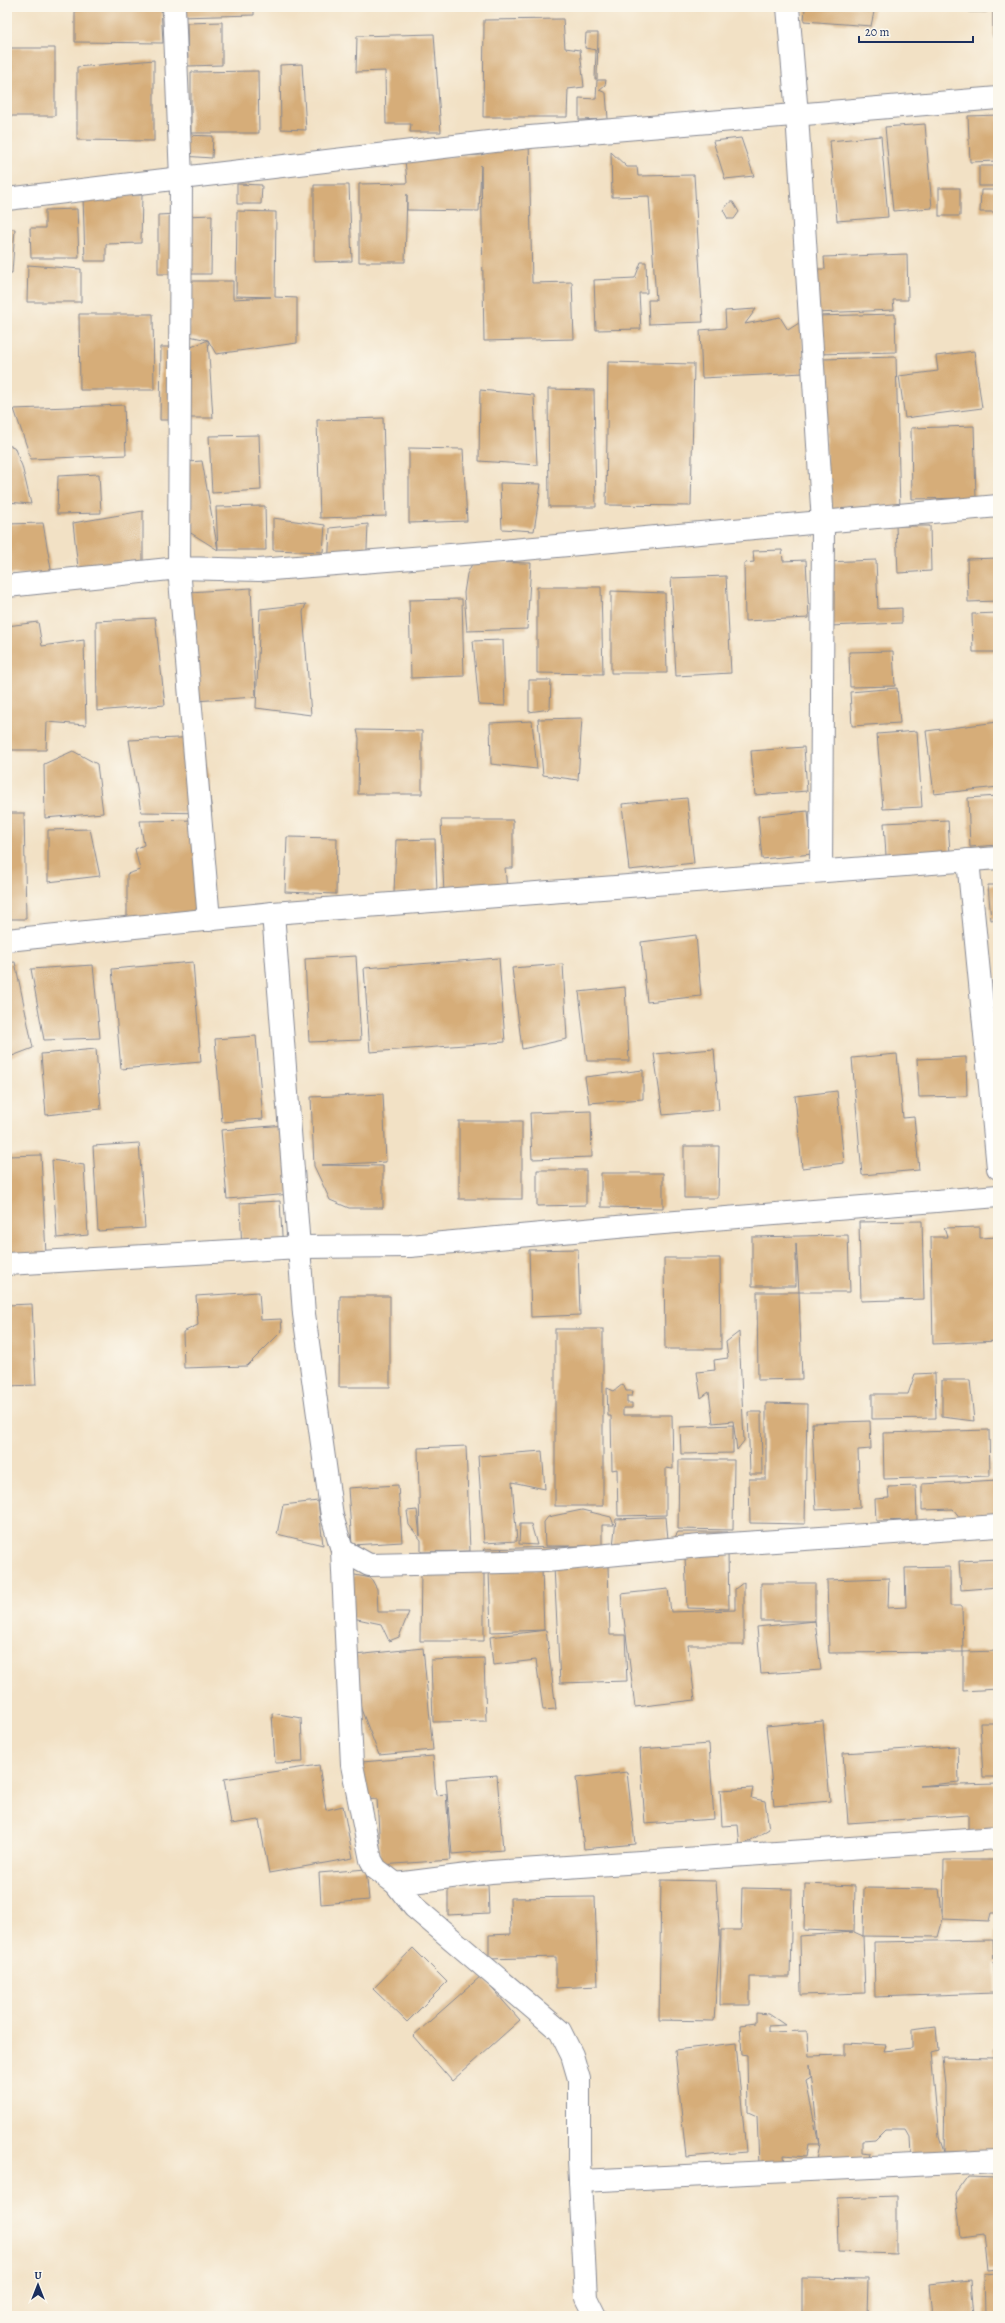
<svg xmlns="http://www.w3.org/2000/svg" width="1005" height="2323" font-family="Alegreya,serif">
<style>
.building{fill:#d6ad79}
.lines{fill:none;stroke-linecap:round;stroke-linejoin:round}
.street-casing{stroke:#868892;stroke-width:24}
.street{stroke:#fff;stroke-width:22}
</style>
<rect width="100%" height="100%" fill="#fbf7ec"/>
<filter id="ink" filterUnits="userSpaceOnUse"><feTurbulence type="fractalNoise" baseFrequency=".025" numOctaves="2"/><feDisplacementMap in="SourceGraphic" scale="8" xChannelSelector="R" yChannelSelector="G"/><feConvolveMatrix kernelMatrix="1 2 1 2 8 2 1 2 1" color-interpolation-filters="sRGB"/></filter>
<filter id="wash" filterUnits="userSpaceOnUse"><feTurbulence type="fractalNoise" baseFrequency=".012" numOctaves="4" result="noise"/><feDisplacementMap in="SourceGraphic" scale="16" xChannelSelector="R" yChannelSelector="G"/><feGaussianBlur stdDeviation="0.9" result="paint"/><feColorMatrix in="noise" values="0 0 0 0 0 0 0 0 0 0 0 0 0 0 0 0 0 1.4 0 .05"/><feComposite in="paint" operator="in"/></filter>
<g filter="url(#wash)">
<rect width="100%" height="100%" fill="#f2e1c5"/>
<g id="blocks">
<g class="building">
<polygon points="75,7 161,7 163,43 75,42"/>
<polygon points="180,7 254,7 254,15 180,17"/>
<polygon points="805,7 875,7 871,26 804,21"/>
<rect x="969" y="7" width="18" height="5"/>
<rect x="993" y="7" width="5" height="30"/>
<polygon points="563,19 565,48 580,50 584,87 568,89 567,117 483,117 484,20"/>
<polygon points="222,22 222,65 188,66 187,23"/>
<polygon points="586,33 598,33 597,79 595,79 596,50 585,48"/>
<polygon points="434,34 441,132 410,132 411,124 386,124 385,71 356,72 357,36"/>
<polygon points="8,48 55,48 55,116 7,116"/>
<polygon points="154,60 154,141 77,140 77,67"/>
<polygon points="302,64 306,130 281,129 280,65"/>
<polygon points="258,71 259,133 191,133 191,72"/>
<polygon points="597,80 606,80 605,85 599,90 606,93 608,119 579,120 579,98 596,99"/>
<polygon points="998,115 998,161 970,162 968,116"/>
<polygon points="925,124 932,208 893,211 885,127"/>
<polygon points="7,128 8,128 9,151 7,151"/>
<polygon points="184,135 213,136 212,158 183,156"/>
<polygon points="881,136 888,217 837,221 830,141"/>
<polygon points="741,138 754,176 725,179 713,141"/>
<polygon points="529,140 532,283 572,282 574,339 484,341 481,165 479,211 407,210 407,194 405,262 359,262 359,184 407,183 405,159 481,155"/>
<polygon points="611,152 627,167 637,167 638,176 694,175 703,322 649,324 648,300 656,300 649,196 612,197"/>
<rect x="979" y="166" width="19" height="20"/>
<polygon points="237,184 262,185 261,204 237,204"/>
<polygon points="314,185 349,185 352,261 314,262"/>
<rect x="939" y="188" width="21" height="28"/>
<polygon points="981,190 998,190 998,212 980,212"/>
<polygon points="142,195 141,243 106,244 106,261 85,261 83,196"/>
<polygon points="730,202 733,202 739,212 734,219 728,219 723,210"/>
<polygon points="77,209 79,258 31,258 30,228 45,228 45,210"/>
<polygon points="237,211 276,212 275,297 297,298 297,343 216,354 208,340 213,418 187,418 189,348 208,340 189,336 189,281 233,281 233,299 271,297 236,296"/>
<polygon points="176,214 174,274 158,274 158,215"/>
<polygon points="212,215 211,274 185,274 185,216"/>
<polygon points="7,229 15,229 12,273 7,273"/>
<polygon points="907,254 908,300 893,300 894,310 815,313 813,269 825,269 824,257"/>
<polygon points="641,262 646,262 647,293 639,293 641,329 596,330 594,280 635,278"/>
<polygon points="28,265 81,269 81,302 27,302"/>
<polygon points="756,309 745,324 780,317 788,330 802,321 804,373 702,378 700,330 726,328 725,311"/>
<polygon points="79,314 153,314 154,390 80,390"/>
<polygon points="895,314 896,352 817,354 817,316"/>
<polygon points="161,347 172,347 172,420 160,420"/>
<polygon points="974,351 982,408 905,418 899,376 938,371 936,356"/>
<polygon points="896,357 900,510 828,512 823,359"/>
<polygon points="608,362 694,364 691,506 606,505"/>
<polygon points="548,389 594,390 596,507 549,507"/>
<polygon points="480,390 534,395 537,465 479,461"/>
<polygon points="124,405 126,455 31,459 14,409"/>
<polygon points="383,418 386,516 320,518 317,420"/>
<polygon points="974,426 976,498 912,499 911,428"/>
<polygon points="259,435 261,490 212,493 209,436"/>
<polygon points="7,445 14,447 22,466 31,504 7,502"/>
<polygon points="409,448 463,449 467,521 409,523"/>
<polygon points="202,461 218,550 216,507 265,506 266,550 218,550 186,530 187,462"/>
<polygon points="99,474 101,513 57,514 58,476"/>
<polygon points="500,483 541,484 534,531 502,529"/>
<polygon points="143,511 143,564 78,568 73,523"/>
<polygon points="273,518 325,525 323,552 273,550"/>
<polygon points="43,523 52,575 7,574 7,524"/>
<polygon points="368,524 366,573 328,569 330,528"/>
<polygon points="896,526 930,526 931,571 898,573"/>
<polygon points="782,550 783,561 806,560 809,618 745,621 744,563 754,562 753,551"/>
<polygon points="998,558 998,601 968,602 967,559"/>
<polygon points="876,560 878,609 902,608 902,623 829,626 826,562"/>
<polygon points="473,562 531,563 527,629 467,631 464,593 467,574"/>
<polygon points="726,576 731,673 676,676 671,578"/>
<polygon points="537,587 601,587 603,674 537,673"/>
<polygon points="251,588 256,697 179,702 174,593"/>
<polygon points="611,591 665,593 667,673 611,673"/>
<polygon points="462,599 464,676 411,678 409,600"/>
<polygon points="306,604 303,612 311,715 256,708 260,609"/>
<polygon points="998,613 998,652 973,652 972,614"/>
<polygon points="155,618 165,705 97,711 96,621"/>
<polygon points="38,622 42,646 84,640 86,725 47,722 46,750 7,750 7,626"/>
<polygon points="503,640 505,706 479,705 473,641"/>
<polygon points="893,651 895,686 850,687 849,652"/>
<polygon points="529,680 551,680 550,709 529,712"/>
<polygon points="897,688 900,723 852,726 850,692"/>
<polygon points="582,718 578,780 543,775 538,719"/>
<polygon points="532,721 537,769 491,764 490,723"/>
<polygon points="998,722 998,787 934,794 926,731"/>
<polygon points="357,730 422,731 422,794 358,794 359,738"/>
<polygon points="917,731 922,807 883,809 877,734"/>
<polygon points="203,737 212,813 141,812 129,740"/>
<polygon points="804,747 807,791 755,795 751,751"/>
<polygon points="73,751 97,764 103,813 45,818 44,764"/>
<polygon points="998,796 998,845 970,847 968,798"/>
<polygon points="687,798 694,863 629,870 622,804"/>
<polygon points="808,811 812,854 762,859 758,816"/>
<polygon points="7,813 24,813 26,919 7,919"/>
<polygon points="197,820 202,911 127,922 127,874 140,870 135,849 144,845 140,821"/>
<polygon points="441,820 513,820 513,868 505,868 507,889 444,895"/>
<polygon points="948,820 950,854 886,856 884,823"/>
<polygon points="90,829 100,876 48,882 48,830"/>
<polygon points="287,837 337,838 336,894 285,892"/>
<polygon points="435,839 437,892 394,893 396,840"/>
<polygon points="988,885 998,885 998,919 991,920"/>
<polygon points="696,935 701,996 647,1002 641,942"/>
<polygon points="356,956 361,1040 309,1042 305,959"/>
<polygon points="499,958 505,1042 370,1052 364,968"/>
<polygon points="15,962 33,1048 7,1058 7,963"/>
<polygon points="193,962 201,1062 121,1069 112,969"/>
<polygon points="563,964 567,1039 522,1049 512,968"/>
<polygon points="93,965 100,1038 44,1040 31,969"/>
<polygon points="625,987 629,1061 587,1061 579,992"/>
<polygon points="256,1036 263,1119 222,1122 215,1039"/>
<polygon points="96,1049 101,1109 46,1115 41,1054"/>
<polygon points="714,1049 719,1110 663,1115 654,1054"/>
<polygon points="897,1054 903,1118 914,1117 919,1170 862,1175 852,1058"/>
<polygon points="966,1057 967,1096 919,1097 917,1059"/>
<polygon points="643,1070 643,1099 589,1103 585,1077"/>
<polygon points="837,1091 844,1163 802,1168 795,1096"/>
<polygon points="383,1094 386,1162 321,1165 383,1166 383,1208 349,1208 330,1200 314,1166 311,1097"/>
<polygon points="591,1111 592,1157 532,1159 530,1113"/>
<rect x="459" y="1121" width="63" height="78"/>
<polygon points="286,1125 292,1194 227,1199 221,1130"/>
<polygon points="139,1143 145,1228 98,1231 93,1146"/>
<polygon points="684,1146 719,1146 718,1198 684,1198"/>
<polygon points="41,1155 46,1255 7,1261 7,1156"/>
<polygon points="52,1160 84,1165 88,1235 57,1238"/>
<polygon points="537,1170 586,1170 586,1205 537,1206"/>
<polygon points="601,1173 663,1173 663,1208 601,1207"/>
<polygon points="280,1201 283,1252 242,1254 240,1203"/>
<polygon points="922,1221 924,1299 861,1301 859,1222"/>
<polygon points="980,1227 980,1238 998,1237 998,1341 933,1344 931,1237 947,1237 944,1228"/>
<polygon points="848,1235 850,1292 799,1292 796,1243 796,1286 752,1286 752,1237"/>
<polygon points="578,1249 580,1315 531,1317 529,1250"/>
<polygon points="664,1258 720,1258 721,1349 665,1349"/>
<polygon points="259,1292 261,1320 281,1319 282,1331 247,1366 184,1368 183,1332 198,1325 196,1296"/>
<polygon points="757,1292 799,1292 802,1379 758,1380"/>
<polygon points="340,1296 390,1296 390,1387 339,1387"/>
<polygon points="32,1304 36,1385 7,1386 7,1305"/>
<rect x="555" y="1329" width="48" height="177"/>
<polygon points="739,1332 744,1441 737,1450 733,1421 713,1423 709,1392 701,1398 697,1372 715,1370 714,1360 728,1358 726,1342"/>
<polygon points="935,1373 936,1418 872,1419 872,1394 908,1394 915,1374"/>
<polygon points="942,1380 970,1380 974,1421 942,1417"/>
<polygon points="623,1384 626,1391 633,1391 632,1396 627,1396 627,1403 632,1403 632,1408 623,1408 623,1415 672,1415 673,1469 666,1468 666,1515 618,1516 617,1469 612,1470 611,1416 608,1416 607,1388 614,1391"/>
<polygon points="766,1403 807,1404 805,1524 750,1523 749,1479 766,1479"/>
<polygon points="748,1412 761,1412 762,1474 750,1474"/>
<polygon points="870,1421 871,1449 858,1450 860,1508 816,1510 812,1423"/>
<polygon points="733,1425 733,1453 681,1454 680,1427"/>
<polygon points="989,1430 990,1476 884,1479 883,1433"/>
<polygon points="466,1446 470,1551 421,1552 421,1540 409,1525 407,1511 417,1510 420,1536 418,1448"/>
<polygon points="542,1451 545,1489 512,1482 517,1541 484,1543 478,1456"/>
<polygon points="679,1460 734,1460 733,1530 678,1529"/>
<polygon points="998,1480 998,1516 961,1519 953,1509 922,1510 922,1484"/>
<polygon points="398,1485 402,1542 352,1545 348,1488"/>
<polygon points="916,1486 917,1520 876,1521 875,1499 889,1498 888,1487"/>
<polygon points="318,1501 323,1545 277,1534 283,1505"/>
<polygon points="582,1510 611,1517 614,1525 602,1525 602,1546 613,1546 616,1519 666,1517 668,1539 673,1540 678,1532 728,1532 729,1539 487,1558 484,1549 592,1546 545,1546 544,1522 548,1517"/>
<polygon points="520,1524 531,1524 537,1545 519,1544"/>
<polygon points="728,1553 729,1609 687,1608 685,1556"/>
<polygon points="998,1559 998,1587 961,1590 959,1561"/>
<polygon points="608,1566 610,1635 625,1635 627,1681 560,1683 554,1567"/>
<polygon points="950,1567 950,1606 962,1606 963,1652 829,1653 827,1580 889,1578 888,1608 906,1607 905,1568"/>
<polygon points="542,1569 544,1630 491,1632 489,1571"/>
<polygon points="421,1572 484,1572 484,1641 420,1641"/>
<polygon points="355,1575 371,1578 377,1589 378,1612 409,1612 399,1637 389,1641 381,1624 348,1617 343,1584"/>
<polygon points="744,1582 744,1645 688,1645 695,1700 635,1707 621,1594 668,1589 671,1612 735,1610 735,1589"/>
<polygon points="761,1583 815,1583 815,1621 821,1670 761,1674 757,1627 815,1621 761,1621"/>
<polygon points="546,1630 556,1709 543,1710 536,1660 493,1665 490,1637"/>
<polygon points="423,1648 433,1750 379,1755 361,1709 355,1655"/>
<polygon points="998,1651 998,1689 963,1691 963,1652"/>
<polygon points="484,1658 486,1721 433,1722 431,1660"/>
<polygon points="272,1713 301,1718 303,1762 275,1763"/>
<polygon points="823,1721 830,1801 774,1806 766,1726"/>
<polygon points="980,1723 998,1723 998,1777 983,1777"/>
<polygon points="709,1744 714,1819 645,1824 640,1749"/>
<polygon points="958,1746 959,1782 920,1786 998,1784 998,1829 968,1831 968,1815 848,1823 843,1753"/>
<polygon points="433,1756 436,1795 446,1794 451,1860 381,1865 377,1799 365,1800 362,1762"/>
<polygon points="319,1765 326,1810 343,1806 353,1858 269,1873 259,1820 231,1824 224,1779"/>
<polygon points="627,1772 635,1844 584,1849 576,1778"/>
<polygon points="497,1775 503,1850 452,1854 446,1779"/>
<polygon points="753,1788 751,1798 765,1801 769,1829 740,1847 738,1825 722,1826 720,1790"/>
<polygon points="944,1860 998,1860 998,1913 991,1913 989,1921 943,1919 938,1937 863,1936 864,1888 939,1889 943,1919"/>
<polygon points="366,1869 369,1900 321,1904 319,1873"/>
<polygon points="661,1880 716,1881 720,1938 714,2021 659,2020"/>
<polygon points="805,1884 855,1886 854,1932 863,1936 865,1993 801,1995 800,1936 853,1932 804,1930"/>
<polygon points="488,1885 489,1913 448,1915 448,1886"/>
<polygon points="742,1888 792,1889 790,1977 750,1977 750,2005 720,2005 721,1930 741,1930"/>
<polygon points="595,1897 598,1986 556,1988 556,1957 489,1959 489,1935 511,1934 510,1898"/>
<polygon points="995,1929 998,1929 998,1964 994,1963 995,1993 875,1997 874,1942 993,1940 994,1959"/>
<polygon points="413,1948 447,1982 407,2022 373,1989"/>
<polygon points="481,1976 520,2020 452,2081 413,2036"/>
<polygon points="756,2013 769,2014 785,2025 768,2026 768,2032 807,2031 809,2056 845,2055 845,2043 886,2045 884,2051 912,2048 912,2029 936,2026 938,2051 931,2053 939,2137 944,2152 911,2156 910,2136 906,2129 885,2129 874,2140 862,2141 862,2152 871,2153 869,2160 816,2160 819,2145 810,2064 811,2078 806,2081 819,2145 808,2145 806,2157 784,2155 785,2165 759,2165 757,2116 748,2112 747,2055 742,2054 740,2025 756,2023"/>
<polygon points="736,2043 746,2152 686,2157 675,2050"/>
<polygon points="993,2048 998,2048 998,2151 944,2152 945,2086 942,2057 994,2058"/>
<polygon points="969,2176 998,2177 998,2269 988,2270 984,2235 961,2238 956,2194"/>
<polygon points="896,2196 896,2254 838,2252 837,2198"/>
<polygon points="998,2273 998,2316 985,2316 984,2274"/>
<polygon points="802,2278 868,2279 867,2316 802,2316"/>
<polygon points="971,2280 974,2316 932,2316 929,2284"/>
</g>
</g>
</g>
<g filter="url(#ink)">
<use href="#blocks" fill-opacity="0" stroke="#868892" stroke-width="1"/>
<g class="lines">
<defs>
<g id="street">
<polyline points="174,7 181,178 530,137 998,98"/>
<polyline points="788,7 797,115 823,523 821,871"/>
<polyline points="7,199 181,178 179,568 259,570 502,551 998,506"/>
<polyline points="7,586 179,568 209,920"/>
<polyline points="968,860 998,1168"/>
<polyline points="273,913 299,1247 410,1246 639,1225 998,1196"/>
<polyline points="7,940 273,913 998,858"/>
<polyline points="7,1264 299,1247 304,1314 332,1516 342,1550 369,1565 546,1561 700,1546 998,1526"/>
<polyline points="342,1550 352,1765 371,1860 376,1869 396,1884"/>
<polyline points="580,2181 998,2161"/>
<polyline points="595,2316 586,2298 579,2161 579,2079 572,2055 560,2031 414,1907 396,1884 491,1872 998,1838"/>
</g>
</defs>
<use href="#street" class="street-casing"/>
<use href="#street" class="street"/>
</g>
</g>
<rect width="1005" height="2323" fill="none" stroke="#fbf7ec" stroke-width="24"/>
<g transform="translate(38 2285)" stroke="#fbf7ec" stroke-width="3" paint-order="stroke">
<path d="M0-3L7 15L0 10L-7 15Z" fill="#1b2f5e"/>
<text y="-6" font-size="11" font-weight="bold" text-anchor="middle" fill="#1b2f5e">U</text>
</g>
<path d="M859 36v6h114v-6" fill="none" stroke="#1b2f5e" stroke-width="2"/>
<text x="865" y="36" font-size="12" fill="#1b2f5e" stroke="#fbf7ec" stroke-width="3" paint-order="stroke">20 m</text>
</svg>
